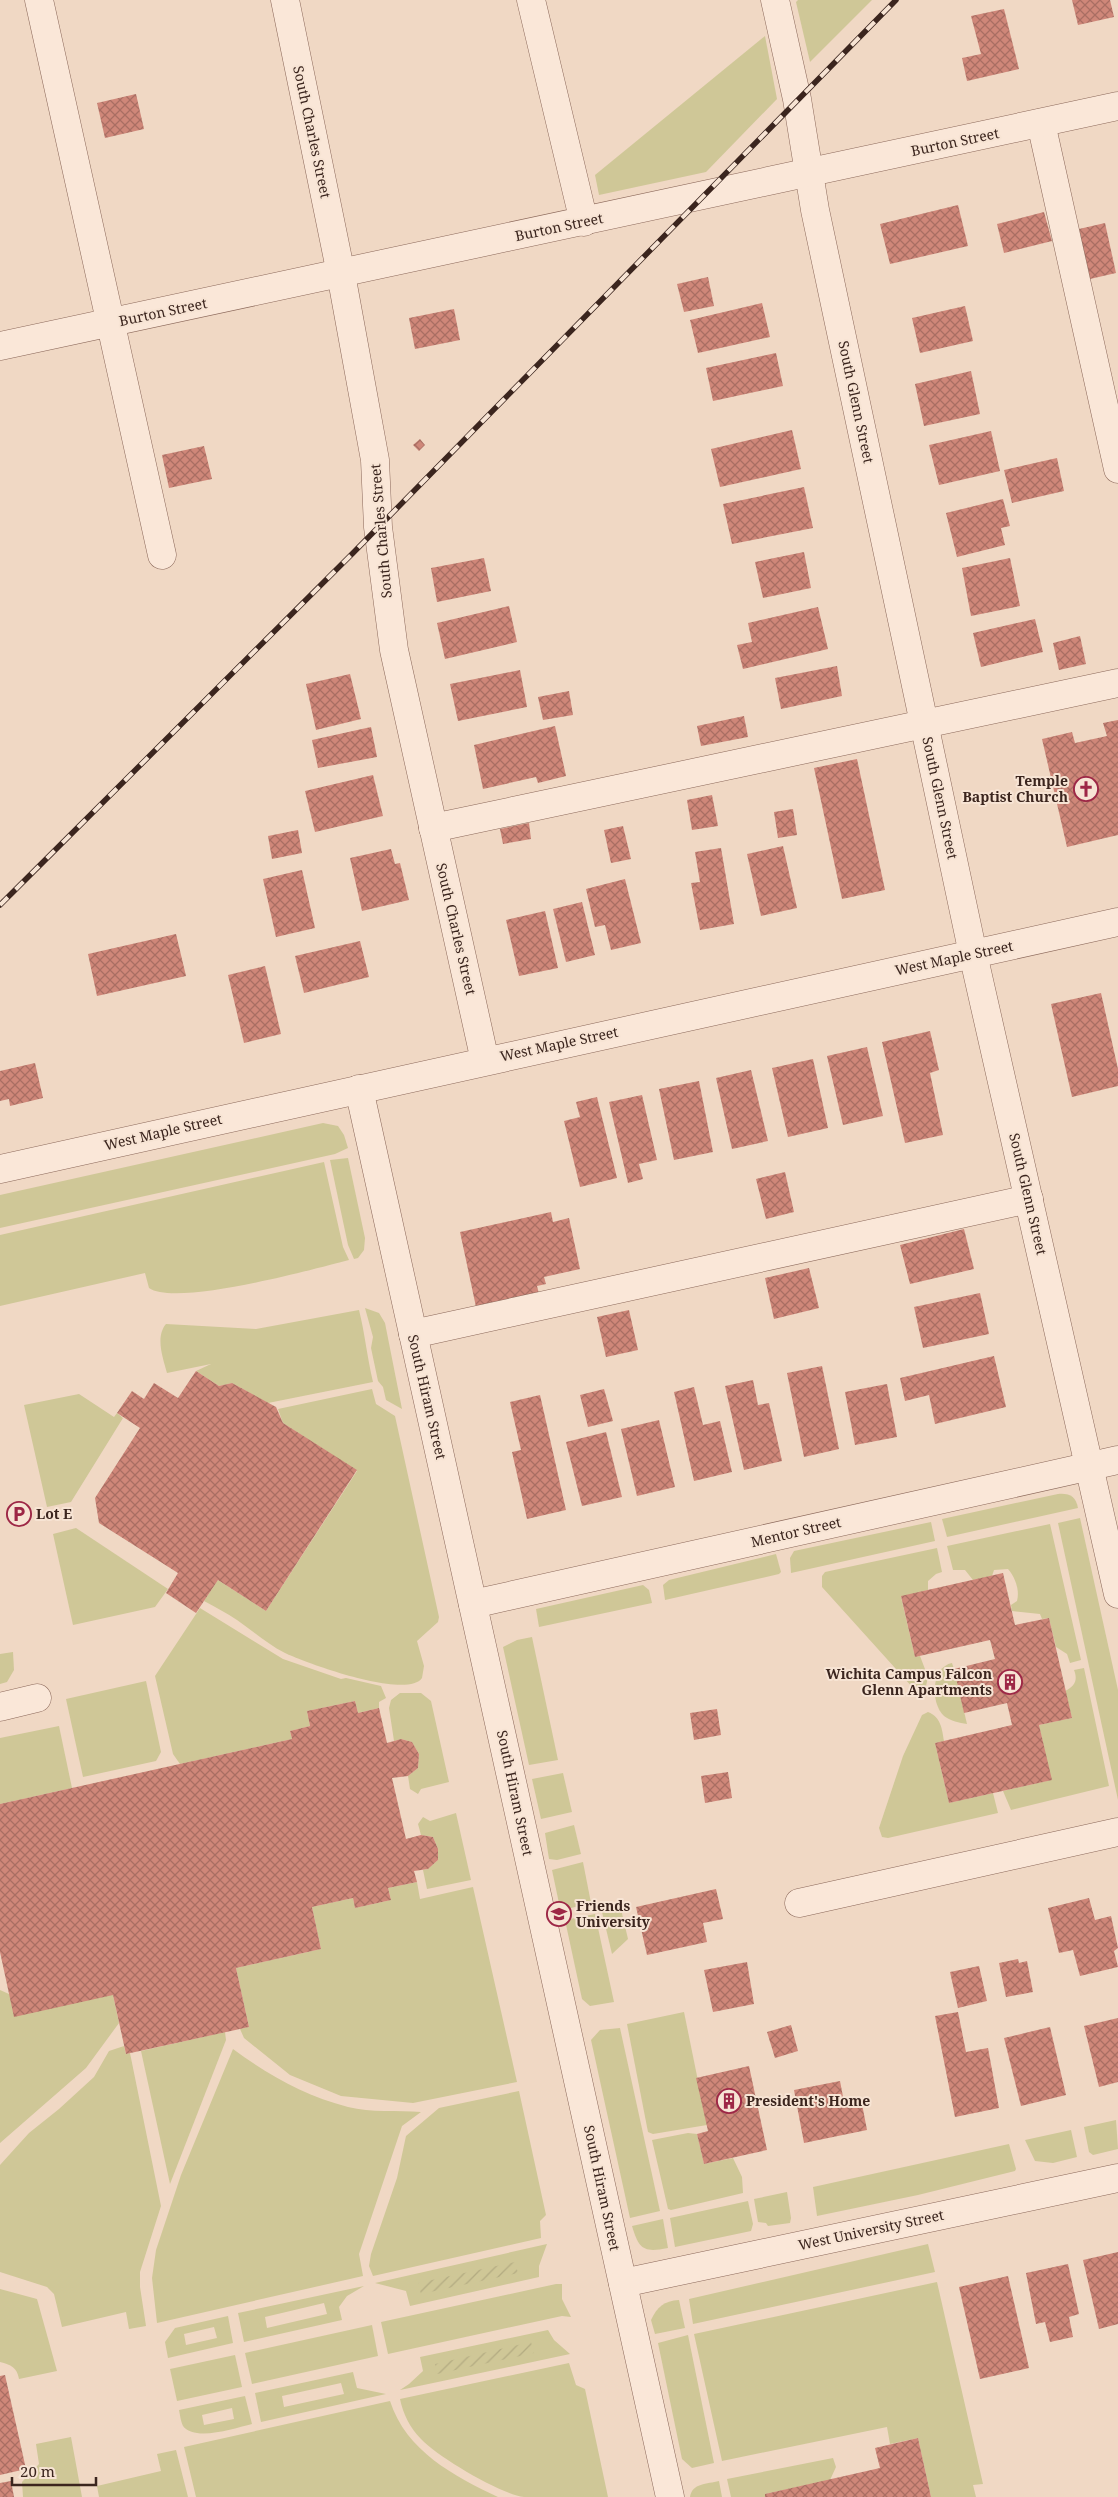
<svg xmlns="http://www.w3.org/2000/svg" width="1118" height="2497" font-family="'Noto Serif',serif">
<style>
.green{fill:#cfc797;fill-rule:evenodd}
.garden{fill:url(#garden-furrows)}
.building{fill:url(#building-cross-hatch)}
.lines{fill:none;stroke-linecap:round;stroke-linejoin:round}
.minor-casing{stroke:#8b685a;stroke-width:29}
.minor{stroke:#fae7d8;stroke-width:28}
.rail-casing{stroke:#3b251e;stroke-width:5.5}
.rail{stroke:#f7e4d4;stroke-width:4;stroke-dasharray:11;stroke-linecap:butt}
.labels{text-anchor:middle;stroke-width:4;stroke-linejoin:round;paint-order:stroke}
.street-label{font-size:14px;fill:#3b251e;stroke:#f7e4d4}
.poi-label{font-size:14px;font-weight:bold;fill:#3b251e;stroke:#f7e4d4;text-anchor:start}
</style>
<defs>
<pattern id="garden-furrows" width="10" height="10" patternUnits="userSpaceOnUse" patternTransform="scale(1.25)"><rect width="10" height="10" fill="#cfc797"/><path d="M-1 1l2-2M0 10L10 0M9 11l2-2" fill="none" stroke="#b3ab82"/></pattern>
<pattern id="building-cross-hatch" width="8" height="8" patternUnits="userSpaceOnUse" patternTransform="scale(1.25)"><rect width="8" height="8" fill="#cf8779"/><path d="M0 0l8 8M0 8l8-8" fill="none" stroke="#a96e63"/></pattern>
</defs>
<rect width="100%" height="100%" fill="#f0d8c4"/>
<g class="green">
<polygon points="798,0 872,0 810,62 796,2"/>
<polygon points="765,36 777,99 706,172 599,195 595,175"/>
<polygon points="323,1123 338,1126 344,1135 348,1148 335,1154 0,1228 0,1195"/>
<polygon points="348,1158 365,1238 364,1250 358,1258 354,1259 348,1245 330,1160"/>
<path d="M324,1162L343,1247L349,1260C314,1269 176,1307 149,1288L145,1273L0,1306V1235Z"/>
<polygon points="365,1308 379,1313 385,1323 402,1409 386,1400 383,1387 378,1381 371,1348 373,1337"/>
<path d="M359,1310C365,1334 367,1357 373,1382L268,1403L232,1383L219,1386L196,1371L211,1364L167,1373C163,1358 155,1337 166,1324L256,1329Z"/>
<path d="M372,1389L376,1404L395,1416L439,1617L438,1622L417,1641L424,1666L422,1678C407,1700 306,1663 285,1653C267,1644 253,1631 237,1620C227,1613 215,1607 204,1601L218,1580L266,1611L357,1471L283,1423L278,1409Z"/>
<polygon points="79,1394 114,1417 117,1413 123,1418 71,1502 47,1507 24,1405"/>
<path d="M1058,1494C1070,1493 1076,1497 1078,1508L947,1537L942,1519Z"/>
<polygon points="1080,1518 1118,1690 1118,1800 1058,1523"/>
<polygon points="931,1522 935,1541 791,1573 790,1558 794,1551"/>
<path d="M1050,1524L1081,1660L1070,1663L1067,1654L1056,1647L1049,1618L1042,1619L1040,1614L1012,1611L1011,1605L1017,1601C1020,1590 1015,1577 1008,1569L994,1570L992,1576L973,1580L965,1570H953L947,1546Z"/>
<polygon points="76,1528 168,1589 155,1607 73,1625 53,1534"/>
<polygon points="937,1548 942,1572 936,1574 928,1581 928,1590 901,1597 915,1657 920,1656 928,1677 926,1686 914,1689 822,1587 822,1576 825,1572"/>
<polygon points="776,1554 781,1572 779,1574 665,1600 663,1585 669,1580"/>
<polygon points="643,1585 649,1590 652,1603 539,1627 536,1609"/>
<polygon points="200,1608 283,1659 341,1679 346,1678 381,1686 386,1698 379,1702 379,1708 358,1713 355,1701 307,1711 310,1726 290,1731 292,1739 180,1764 173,1754 155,1676"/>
<polygon points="532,1637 558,1760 529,1765 503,1647 517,1640"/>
<polygon points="13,1652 14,1670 7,1682 0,1684 0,1654"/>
<path d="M952,1663L954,1669L967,1724C959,1723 951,1721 944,1716C930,1703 931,1667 952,1663Z"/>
<path d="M1084,1668L1109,1786L1011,1810L1003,1791L1051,1780L1039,1725L1072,1718L1065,1691C1075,1686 1078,1680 1074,1670Z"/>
<polygon points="146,1681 161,1752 156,1761 83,1777 66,1699"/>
<polygon points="400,1693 421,1693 431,1701 449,1782 421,1789 418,1794 410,1789 408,1776 418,1768 419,1754 412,1742 401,1739 394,1741 389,1708 391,1700"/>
<path d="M928,1712C941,1717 942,1729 944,1741L935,1743L949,1803L993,1793L998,1813L888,1838L882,1837L879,1828L903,1756L922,1715Z"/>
<polygon points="59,1726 72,1788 0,1804 0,1738"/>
<polygon points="563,1773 572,1812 541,1819 532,1779"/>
<polygon points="456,1813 471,1880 427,1889 423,1870 428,1869 438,1860 438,1849 433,1837 421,1835 418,1824 423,1817 430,1821"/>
<polygon points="574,1825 581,1854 557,1860 549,1859 545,1833"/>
<polygon points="583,1862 591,1903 563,1910 560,1908 552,1870"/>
<polygon points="417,1882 420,1899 473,1887 517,2082 413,2103 341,2096 290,2075 244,2038 240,2029 249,2027 236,1968 321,1949 312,1907 353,1898 355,1908 391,1900 388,1888"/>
<polygon points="621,1909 628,1939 612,1954 602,1912"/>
<polygon points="595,1914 614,2002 590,2006 582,1999 565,1920"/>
<polygon points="0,1990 9,1994 113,1995 119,2023 86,2068 0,2143"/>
<polygon points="684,2012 707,2125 653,2134 648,2132 627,2024"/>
<polygon points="620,2028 660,2211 630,2218 591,2040 600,2030"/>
<polygon points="225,2032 226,2040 170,2184 141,2051"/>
<polygon points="124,2046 126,2054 130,2053 161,2206 140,2272 140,2287 146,2326 129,2329 126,2312 62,2327 54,2294 47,2287 0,2272 0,2165 29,2133 59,2109 94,2077 109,2051"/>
<path d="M233,2049C268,2075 305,2096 348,2107C371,2113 398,2110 421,2112L402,2126L359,2254L363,2276L157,2323L152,2278L156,2250L181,2175Z"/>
<polygon points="519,2091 546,2215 540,2221 541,2238 373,2276 369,2266 371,2254 397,2178 406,2136 439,2108"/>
<polygon points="1116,2120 1118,2149 1093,2155 1089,2152 1084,2127"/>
<polygon points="1071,2130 1077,2157 1053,2163 1035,2161 1025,2140"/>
<polygon points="688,2133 697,2134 704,2164 733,2158 742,2177 743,2193 671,2210 668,2209 652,2140"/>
<polygon points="1009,2144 1016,2169 1015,2171 918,2195 817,2216 813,2187"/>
<polygon points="787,2192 791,2218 790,2223 768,2226 766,2223 758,2222 754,2199"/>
<polygon points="748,2201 753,2224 751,2231 675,2247 670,2218"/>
<path d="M663,2219L668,2248C643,2253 639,2249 632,2226Z"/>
<polygon points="547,2244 539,2266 539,2277 410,2306 406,2291 375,2283"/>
<polygon points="928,2244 935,2272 693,2324 689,2299"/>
<polygon points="937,2282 983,2484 973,2485 976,2497 931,2497 918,2438 890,2444 887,2427 722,2461 694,2334"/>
<polygon points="556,2284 562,2284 562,2299 571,2317 562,2316 388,2354 381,2322"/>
<path d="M364,2286L347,2296L339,2307L342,2320L244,2342L238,2313ZM324,2303L327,2314L267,2328L265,2317Z"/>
<path d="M0,2289L37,2299L57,2371L19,2379C17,2367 11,2365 0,2362Z"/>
<path d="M679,2300L685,2328L655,2334L651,2320C657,2307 664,2301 679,2300Z"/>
<path d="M228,2316L233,2343L168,2358L165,2342L175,2328ZM214,2327L217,2338L186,2345L184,2334Z"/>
<polygon points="372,2325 378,2356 252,2384 245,2353"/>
<polygon points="548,2330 554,2340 570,2354 400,2390 409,2384 423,2371 420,2357"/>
<polygon points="688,2335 714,2463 692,2468 682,2459 658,2343"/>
<polygon points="235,2355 242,2387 177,2401 170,2369"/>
<path d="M569,2363L576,2385L585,2389L608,2497C581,2497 551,2497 524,2497C500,2494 438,2457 421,2439C410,2428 403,2414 400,2399Z"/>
<path d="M353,2372L357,2388L386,2394L261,2422L255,2393ZM341,2383L344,2394L284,2407L282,2396Z"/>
<path d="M245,2396L252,2424C235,2428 195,2442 183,2426C181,2422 180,2415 179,2410ZM232,2408L234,2419L204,2425L202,2415Z"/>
<path d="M390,2401C406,2451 454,2476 498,2497H196L184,2447Z"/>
<polygon points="71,2437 82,2497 23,2497 22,2482 39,2464 36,2444"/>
<polygon points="176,2450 188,2497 99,2497 97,2486 161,2471 157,2454"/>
<polygon points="833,2458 836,2467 830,2480 765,2494 765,2497 731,2497 727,2479"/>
<path d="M719,2481L722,2497H690C692,2483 707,2484 719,2481Z"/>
</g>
<g class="garden">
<polygon points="515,2262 518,2273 421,2294 418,2283"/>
<polygon points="531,2342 534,2353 437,2374 435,2364"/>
</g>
<g class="building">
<polygon points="1072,0 1110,0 1114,17 1078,25"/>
<polygon points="1004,9 1019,69 967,81 962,58 981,54 971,16"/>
<polygon points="136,94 144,129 105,138 97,103"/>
<polygon points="958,205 968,246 890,264 880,224"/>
<polygon points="1044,212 1052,241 1004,253 997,224"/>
<polygon points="1105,223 1116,273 1090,279 1079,229"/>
<polygon points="708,277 714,306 684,312 677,284"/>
<polygon points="762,303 770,337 698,353 690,320"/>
<polygon points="965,306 973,341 920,353 912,318"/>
<polygon points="454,309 460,340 415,349 409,318"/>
<polygon points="776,353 783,386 713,401 706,368"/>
<polygon points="971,371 980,414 924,426 915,384"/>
<polygon points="792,430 801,469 720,487 711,449"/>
<polygon points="991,431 1000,471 939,485 929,445"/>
<polygon points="420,439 425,445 419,451 413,445"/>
<polygon points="204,446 212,479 169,488 162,455"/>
<polygon points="1057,458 1064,491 1012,503 1004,470"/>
<polygon points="804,487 813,528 732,544 723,504"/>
<polygon points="1003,499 1010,526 1001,528 1005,545 957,557 946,513"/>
<polygon points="804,552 811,588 763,598 755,562"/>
<polygon points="484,558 491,591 437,602 431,568"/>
<polygon points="1010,558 1020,606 971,616 962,568"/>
<polygon points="509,606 517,642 445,659 437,623"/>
<polygon points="818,607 828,649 743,669 737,645 752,642 748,623"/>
<polygon points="1035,619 1043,652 981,667 973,633"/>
<polygon points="1080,636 1086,664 1059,670 1053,643"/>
<polygon points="837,666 842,696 781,709 775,678"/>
<polygon points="520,670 527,707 458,721 450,684"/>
<polygon points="350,674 361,719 316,730 306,684"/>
<polygon points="569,691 573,715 543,720 538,697"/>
<polygon points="744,716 748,737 701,746 697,726"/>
<polygon points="1118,720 1118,835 1067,847 1042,739 1072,732 1075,743 1107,736 1103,723"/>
<polygon points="555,726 566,776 538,783 536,777 483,789 474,745"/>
<polygon points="371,727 377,757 318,768 312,740"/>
<polygon points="857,759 885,890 842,899 814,768"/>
<polygon points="373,775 383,816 315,832 305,791"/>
<polygon points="712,795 718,826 692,830 687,800"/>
<polygon points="793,809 797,835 778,838 774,812"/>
<polygon points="529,823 531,839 503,844 500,829"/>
<polygon points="623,826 631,859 611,863 604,830"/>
<polygon points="298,830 302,853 272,859 268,836"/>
<polygon points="783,846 797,908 761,916 747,854"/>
<polygon points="721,848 734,924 700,930 691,883 700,882 695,852"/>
<polygon points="391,849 395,864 400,863 409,900 362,911 350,858"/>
<polygon points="302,870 315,928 276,937 263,879"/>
<polygon points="625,879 641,943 611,950 605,925 595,927 586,889"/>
<polygon points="582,902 595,955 566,962 553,909"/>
<polygon points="545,911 558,968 519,976 506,920"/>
<polygon points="176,934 186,976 97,996 88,954"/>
<polygon points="360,941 369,977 304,993 295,956"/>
<polygon points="265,966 281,1034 244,1043 228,975"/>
<polygon points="1101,993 1118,1069 1118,1086 1072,1097 1051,1004"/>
<polygon points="930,1031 939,1070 930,1073 943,1135 905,1143 882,1042"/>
<polygon points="867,1047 883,1116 843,1125 827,1056"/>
<polygon points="813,1059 828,1128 788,1137 772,1068"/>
<polygon points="35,1063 43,1098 10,1106 9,1099 0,1101 0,1071"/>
<polygon points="751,1070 768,1141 732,1149 716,1078"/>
<polygon points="699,1081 713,1152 674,1160 659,1089"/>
<polygon points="642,1095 657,1160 639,1164 643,1179 628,1183 609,1102"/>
<polygon points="597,1097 617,1178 580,1187 564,1121 580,1117 576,1102"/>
<polygon points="785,1172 794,1212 766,1219 756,1179"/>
<polygon points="551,1212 553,1222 569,1218 580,1269 544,1277 546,1284 537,1286 539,1294 476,1307 460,1232"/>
<polygon points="964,1229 974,1269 910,1284 900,1245"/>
<polygon points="809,1268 819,1308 774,1319 765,1278"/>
<polygon points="980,1293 989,1334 923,1348 914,1307"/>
<polygon points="629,1310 638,1350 606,1357 597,1317"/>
<polygon points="994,1356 1006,1407 935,1424 929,1395 905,1401 900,1378"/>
<polygon points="822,1366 839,1449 804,1457 787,1373"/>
<polygon points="196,1371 219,1386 232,1383 276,1407 283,1423 357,1470 266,1611 218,1580 196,1613 166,1593 178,1573 99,1523 95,1498 140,1428 117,1413 132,1391 144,1399 154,1383 178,1398"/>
<polygon points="753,1380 758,1405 769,1403 782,1461 744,1470 725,1386"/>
<polygon points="887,1384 897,1437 855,1445 845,1392"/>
<polygon points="694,1387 703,1425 720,1421 732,1472 694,1481 674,1392"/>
<polygon points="604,1389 613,1421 588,1427 580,1395"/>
<polygon points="540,1395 566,1510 527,1519 512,1452 521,1450 510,1402"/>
<polygon points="659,1420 675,1487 637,1496 621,1429"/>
<polygon points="606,1432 622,1497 582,1506 566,1442"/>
<polygon points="1003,1573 1015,1625 1049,1618 1072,1718 1039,1725 1052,1780 949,1803 935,1743 1012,1725 1007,1703 964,1713 954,1669 995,1659 990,1640 915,1657 901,1596"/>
<polygon points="355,1701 358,1713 379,1708 387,1743 401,1739 412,1742 419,1754 418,1768 408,1776 392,1778 406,1839 421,1835 433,1837 438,1849 438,1860 428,1869 414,1871 417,1882 388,1888 391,1900 355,1908 353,1898 312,1907 321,1949 236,1968 249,2027 126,2054 113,1995 14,2017 0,1952 0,1804 292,1739 290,1731 310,1726 307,1711"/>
<polygon points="717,1709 721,1735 694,1740 690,1713"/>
<polygon points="728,1772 732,1798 705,1803 701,1776"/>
<polygon points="716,1889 723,1919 703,1923 707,1942 647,1955 636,1907"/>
<polygon points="1089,1898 1095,1920 1111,1916 1118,1948 1114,1951 1118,1967 1080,1976 1073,1950 1059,1953 1048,1908"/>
<polygon points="1018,1959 1019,1963 1027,1961 1033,1992 1006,1997 999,1963"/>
<polygon points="747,1962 754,2004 713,2012 704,1970"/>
<polygon points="979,1966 987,2001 958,2008 950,1972"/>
<polygon points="958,2012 966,2052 988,2048 999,2108 955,2117 935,2016"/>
<polygon points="1118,2018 1118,2082 1099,2087 1084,2026"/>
<polygon points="791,2025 798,2051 775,2058 767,2032"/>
<polygon points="1050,2027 1066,2095 1021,2106 1004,2038"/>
<polygon points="749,2066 767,2150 704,2164 697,2134 708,2131 696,2078"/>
<polygon points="840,2081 845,2107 862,2104 867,2130 804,2143 794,2090"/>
<polygon points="1118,2252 1118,2324 1099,2329 1083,2260"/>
<polygon points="1068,2264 1079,2314 1069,2317 1073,2337 1050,2342 1045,2322 1036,2324 1026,2273"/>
<polygon points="1008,2276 1029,2368 980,2379 959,2287"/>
<polygon points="5,2375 26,2469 0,2475 0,2376"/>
<polygon points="918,2438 931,2497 765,2497 765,2494 880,2468 875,2448"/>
<polygon points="11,2481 14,2497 0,2497 0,2483"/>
</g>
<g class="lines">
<defs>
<g id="minor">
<polyline points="39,0 162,555"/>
<polyline points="285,0 341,274 375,460 378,527 394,650 485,1061"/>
<polyline points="531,0 584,222"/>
<polyline points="775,0 797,99 815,210 973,954 1118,1594"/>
<polyline points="1041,123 1118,469"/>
<polyline points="0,346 1118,106"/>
<polyline points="433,828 1118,683"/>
<polyline points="359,1089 670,2497"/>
<polyline points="0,1169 1118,922"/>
<polyline points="413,1334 1029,1199"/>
<polyline points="473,1604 1118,1460"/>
<polyline points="0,1707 37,1698"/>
<polyline points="799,1903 1118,1832"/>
<polyline points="623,2283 1118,2178"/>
</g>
</defs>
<use href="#minor" class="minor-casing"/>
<use href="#minor" class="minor"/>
<defs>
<polyline id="rail" points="0,905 353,553 896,0"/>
</defs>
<use href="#rail" class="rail-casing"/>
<use href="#rail" class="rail"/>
</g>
<defs>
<symbol id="church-ring" viewBox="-11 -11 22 22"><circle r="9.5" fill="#f7e4d4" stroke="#9d2746" stroke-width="1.5"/><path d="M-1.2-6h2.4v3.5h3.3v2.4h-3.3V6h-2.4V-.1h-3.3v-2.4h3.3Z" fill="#9d2746"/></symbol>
<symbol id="parking-ring" viewBox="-11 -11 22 22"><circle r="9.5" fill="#f7e4d4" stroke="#9d2746" stroke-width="1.5"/><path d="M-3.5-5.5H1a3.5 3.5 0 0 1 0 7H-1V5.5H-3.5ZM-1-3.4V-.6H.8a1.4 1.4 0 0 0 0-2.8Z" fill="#9d2746"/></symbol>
<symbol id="building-ring" viewBox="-11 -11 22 22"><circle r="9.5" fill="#f7e4d4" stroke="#9d2746" stroke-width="1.5"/><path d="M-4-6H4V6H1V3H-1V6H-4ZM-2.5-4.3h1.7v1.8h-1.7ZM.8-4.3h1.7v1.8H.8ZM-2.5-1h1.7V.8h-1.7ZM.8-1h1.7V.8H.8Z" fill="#9d2746"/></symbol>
<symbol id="university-ring" viewBox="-11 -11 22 22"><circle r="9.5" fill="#f7e4d4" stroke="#9d2746" stroke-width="1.5"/><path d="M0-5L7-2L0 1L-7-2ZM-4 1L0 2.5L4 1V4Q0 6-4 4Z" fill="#9d2746"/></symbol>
</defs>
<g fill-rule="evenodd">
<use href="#church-ring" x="1072" y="775" width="28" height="28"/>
<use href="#parking-ring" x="5" y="1500" width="28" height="28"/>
<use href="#building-ring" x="996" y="1668" width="28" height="28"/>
<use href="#university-ring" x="545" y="1900" width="28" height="28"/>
<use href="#building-ring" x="715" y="2087" width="28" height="28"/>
</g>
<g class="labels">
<g class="street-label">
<text transform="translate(312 132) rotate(78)" y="5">South Charles Street</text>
<text transform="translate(955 142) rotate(-12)" y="5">Burton Street</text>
<text transform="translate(559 227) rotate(-12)" y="5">Burton Street</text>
<text transform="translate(163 312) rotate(-12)" y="5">Burton Street</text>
<text transform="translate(856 402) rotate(78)" y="5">South Glenn Street</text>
<text transform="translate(381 531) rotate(-95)" y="5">South Charles Street</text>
<text transform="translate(940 798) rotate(78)" y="5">South Glenn Street</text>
<text transform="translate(456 929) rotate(77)" y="5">South Charles Street</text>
<text transform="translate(954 958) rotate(-12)" y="5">West Maple Street</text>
<text transform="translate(559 1044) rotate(-12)" y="5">West Maple Street</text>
<text transform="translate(163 1132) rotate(-13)" y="5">West Maple Street</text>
<text transform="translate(1028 1194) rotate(77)" y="5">South Glenn Street</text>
<text transform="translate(427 1397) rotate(77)" y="5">South Hiram Street</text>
<text transform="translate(796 1532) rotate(-13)" y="5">Mentor Street</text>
<text transform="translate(515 1793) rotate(78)" y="5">South Hiram Street</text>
<text transform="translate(602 2188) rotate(78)" y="5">South Hiram Street</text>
<text transform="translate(871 2230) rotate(-12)" y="5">West University Street</text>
</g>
<g class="poi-label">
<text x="1068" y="786" text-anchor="end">Temple<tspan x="1068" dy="16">Baptist Church</tspan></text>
<text x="36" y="1519">Lot E</text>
<text x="992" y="1679" text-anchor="end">Wichita Campus Falcon<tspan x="992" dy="16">Glenn Apartments</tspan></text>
<text x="576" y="1911">Friends<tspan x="576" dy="16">University</tspan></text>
<text x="746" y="2106">President's Home</text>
</g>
</g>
<path d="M12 2477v8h84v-8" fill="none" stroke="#3b251e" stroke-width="2.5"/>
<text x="20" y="2477" font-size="15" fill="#3b251e" stroke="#f7e4d4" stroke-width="4" paint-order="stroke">20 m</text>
</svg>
